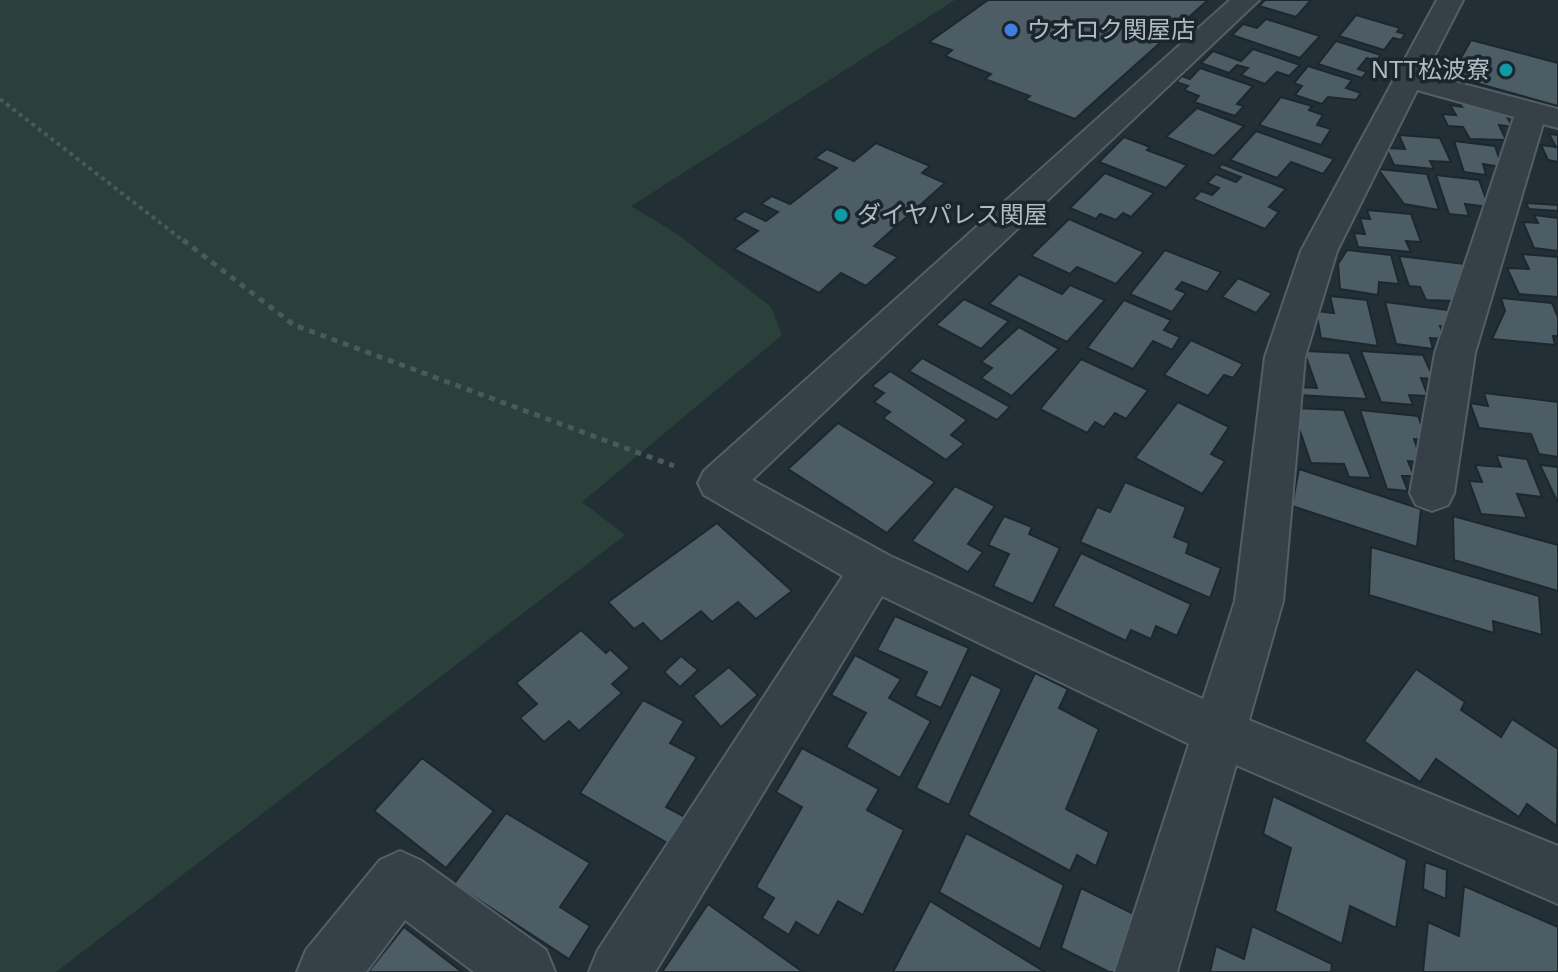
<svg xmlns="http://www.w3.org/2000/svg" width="1558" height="972" font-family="Helvetica,'Noto Sans JP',sans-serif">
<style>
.green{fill:#2b403a}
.building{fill:#4d5d65;stroke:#1c282e;stroke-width:2}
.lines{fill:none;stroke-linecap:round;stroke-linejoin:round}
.minor-casing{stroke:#535f65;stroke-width:4}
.path-far1{stroke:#485b59;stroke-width:4;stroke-dasharray:4 4;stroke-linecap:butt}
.path{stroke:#485b59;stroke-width:5;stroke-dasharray:6 6;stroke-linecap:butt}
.minor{fill:#354147;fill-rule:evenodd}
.shop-dot{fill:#3f7fe0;stroke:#1b262c;stroke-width:3}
.culture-dot{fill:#0f9aa8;stroke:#1b262c;stroke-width:3}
.labels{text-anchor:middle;stroke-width:7;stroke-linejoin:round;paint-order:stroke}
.far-poi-label{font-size:24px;fill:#b0bcc3;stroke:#1b262c;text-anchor:start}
</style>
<rect width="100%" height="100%" fill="#223036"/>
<polygon class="green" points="0,0 955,0 631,206 677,234 771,307 782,335 582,502 625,535 56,972 0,972"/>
<g class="building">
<polygon points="988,0 1208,0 1075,119 1025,100 1030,96 985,79 991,74 945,56 952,50 929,42"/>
<polygon points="1265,0 1311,0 1296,17 1259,6"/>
<polygon points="1356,15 1400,28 1397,32 1405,34 1401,40 1393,38 1384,50 1339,36"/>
<polygon points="1266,19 1320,36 1300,58 1232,35 1243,24 1257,28"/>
<polygon points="1471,40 1558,63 1558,106 1451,76"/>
<polygon points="1336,41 1381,55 1376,61 1367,58 1358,69 1367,72 1362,78 1318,64"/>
<polygon points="1253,49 1300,65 1289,76 1277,72 1265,84 1241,75 1248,68 1237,65 1229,73 1201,63 1213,51 1241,61"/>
<polygon points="1308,66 1352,80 1346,88 1361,93 1356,100 1328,97 1322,104 1295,95 1302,86 1294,83"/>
<polygon points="1200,68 1253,86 1237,104 1244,106 1235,116 1194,102 1199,96 1184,90 1188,86 1176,82 1182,76 1190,79"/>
<polygon points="1281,97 1312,106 1309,110 1323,115 1317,125 1331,129 1321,145 1259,125"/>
<polygon points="1456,97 1504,112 1513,127 1499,125 1506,140 1470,139 1463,127 1448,126 1442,114 1456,115 1450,105 1462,107"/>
<polygon points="1197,108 1244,126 1214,156 1166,137"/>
<polygon points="1256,131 1334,159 1323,174 1291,162 1277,178 1230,160"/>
<polygon points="1549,134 1558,135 1558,162 1548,160 1541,145 1556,147"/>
<polygon points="1399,135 1440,138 1451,162 1430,161 1434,169 1394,165 1386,148 1405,149"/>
<polygon points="1124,137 1150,147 1147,150 1187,165 1166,188 1099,162"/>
<polygon points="1454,141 1495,146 1502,167 1483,164 1486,175 1464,172"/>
<polygon points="876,143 930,166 922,173 945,183 874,246 898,257 866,286 841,273 819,293 734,249 758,231 734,219 745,211 766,221 778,212 761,204 772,196 790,204 837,168 815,158 827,149 854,161"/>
<polygon points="1222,164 1286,189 1269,207 1279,212 1265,229 1193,199 1201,191 1212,195 1219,188 1207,183 1216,174 1236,182 1241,177 1218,168"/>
<polygon points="1378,169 1427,174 1439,210 1404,204"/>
<polygon points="1105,173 1154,193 1131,217 1123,213 1116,220 1100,214 1096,219 1070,208"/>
<polygon points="1436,175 1479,180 1489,207 1465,204 1469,216 1449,214"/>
<polygon points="1526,203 1558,205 1558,211 1529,209"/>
<polygon points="1367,210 1411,214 1421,242 1406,241 1411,252 1358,247 1354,233 1365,234 1360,218 1370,219"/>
<polygon points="1534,215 1558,218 1558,251 1534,248 1523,222 1538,223"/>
<polygon points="1069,219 1144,252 1116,284 1077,267 1070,274 1031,256"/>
<polygon points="1165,250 1221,272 1207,292 1182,282 1176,289 1186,293 1172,312 1130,294"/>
<polygon points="1347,250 1391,255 1399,284 1379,282 1378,295 1340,289 1338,264"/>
<polygon points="1522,254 1558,257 1558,297 1519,294 1507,268 1529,269"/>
<polygon points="1399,256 1465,264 1454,301 1426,300 1420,287 1409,286"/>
<polygon points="1019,274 1062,294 1070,285 1105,300 1067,342 989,304"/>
<polygon points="1238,278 1272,293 1256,313 1222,297"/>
<polygon points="1330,296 1367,300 1378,346 1321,338 1316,311 1334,313"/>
<polygon points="1501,298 1552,303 1558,317 1558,336 1553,336 1555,345 1492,339 1505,311"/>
<polygon points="964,299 1009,321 981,349 936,325"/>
<polygon points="1124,300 1171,320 1164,330 1180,337 1172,350 1153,341 1133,369 1087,348"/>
<polygon points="1385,302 1448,310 1453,327 1440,326 1445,339 1430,338 1433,349 1396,344"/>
<polygon points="1019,327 1059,349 1012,396 981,378 992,368 981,362"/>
<polygon points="1191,340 1243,364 1233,378 1224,375 1208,396 1164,375"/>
<polygon points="1304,351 1349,353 1367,399 1298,395 1295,387 1317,388"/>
<polygon points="1361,351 1423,355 1434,379 1421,378 1428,396 1409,395 1413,405 1381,402"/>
<polygon points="922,358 1010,407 997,420 909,371"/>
<polygon points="1081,359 1148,390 1126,419 1115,413 1104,427 1095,422 1087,433 1040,409"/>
<polygon points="890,371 967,420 951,435 964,444 946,460 883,418 890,412 874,402 884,393 872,386"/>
<polygon points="1484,393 1558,402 1558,457 1539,454 1531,434 1479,428 1470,403 1488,406"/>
<polygon points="1178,402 1229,427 1211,454 1225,461 1202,494 1135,458"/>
<polygon points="1292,408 1344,410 1371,478 1349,477 1344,464 1311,463"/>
<polygon points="1360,410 1418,416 1427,440 1414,439 1422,462 1408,461 1414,476 1402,476 1408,491 1387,489"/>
<polygon points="838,423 935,482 887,533 788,469"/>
<polygon points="1496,455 1527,459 1542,497 1517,494 1527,518 1481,514 1469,481 1482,482 1475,465 1501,467"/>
<polygon points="1540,465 1558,467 1558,503"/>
<polygon points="1299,469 1421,509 1417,547 1292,506"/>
<polygon points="1125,482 1186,507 1174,537 1189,543 1186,553 1221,568 1210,598 1080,542 1097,507 1110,512"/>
<polygon points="955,486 995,506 968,544 983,552 968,572 912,541"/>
<polygon points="1004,516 1032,527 1029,534 1060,548 1033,604 993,586 1009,554 988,545"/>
<polygon points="1453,516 1558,545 1558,591 1454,560"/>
<polygon points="717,523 792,591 756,619 738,602 712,622 701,611 661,642 643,623 634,629 608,602"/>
<polygon points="1371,547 1539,596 1542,635 1493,621 1494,633 1369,595"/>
<polygon points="1081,553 1191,604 1177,636 1156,626 1151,639 1131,630 1126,641 1053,606"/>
<polygon points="895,616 969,648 941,708 915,696 927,672 877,650"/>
<polygon points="581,630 606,653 610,649 630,668 612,684 622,693 579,731 569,721 544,742 520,718 537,704 516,683"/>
<polygon points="855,655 901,679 889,698 931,721 900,778 846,747 866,713 831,695"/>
<polygon points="681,656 698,670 680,687 664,672"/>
<polygon points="729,667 758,695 721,727 693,696"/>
<polygon points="1416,669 1465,702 1461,710 1501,737 1512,719 1558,749 1557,826 1527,804 1519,817 1436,759 1420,782 1364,741"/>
<polygon points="1035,673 1068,689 1059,708 1099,729 1066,809 1109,832 1096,866 1077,855 1070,871 968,815"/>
<polygon points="971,674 1002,689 949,805 916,788"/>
<polygon points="643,700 684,721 670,743 697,757 666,807 687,818 671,845 580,793"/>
<polygon points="802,748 879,789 867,810 904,830 863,915 838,901 819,936 796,922 789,935 762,918 774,898 756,887 802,807 776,792"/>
<polygon points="422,758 494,811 446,868 374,811"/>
<polygon points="1273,796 1407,860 1396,928 1350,906 1342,944 1275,911 1291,848 1263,834"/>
<polygon points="506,813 590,863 560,907 590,926 569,959 454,884"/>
<polygon points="966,833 1064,885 1040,949 939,892"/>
<polygon points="1425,862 1447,870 1446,899 1423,889"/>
<polygon points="1464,886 1558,927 1558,972 1423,972 1428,922 1459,936"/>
<polygon points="1081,888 1140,917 1124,972 1109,972 1061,948"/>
<polygon points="930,901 1045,972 893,972"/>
<polygon points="708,904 803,972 662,972"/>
<polygon points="1252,926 1332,964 1331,972 1210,972 1216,946 1244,959"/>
<polygon points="404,927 462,972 368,972"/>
</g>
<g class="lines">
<defs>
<g id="minor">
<polygon points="1230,0 1259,0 752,480 890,556 1203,699 1235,601 1265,357 1301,251 1437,0 1463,0 1425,74 1558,109 1558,128 1543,124 1475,353 1454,493 1448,505 1432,511 1416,505 1410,493 1435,353 1514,117 1417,90 1337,251 1305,357 1283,601 1249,720 1558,846 1558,904 1236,765 1177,972 1115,972 1189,744 882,596 655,972 589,972 598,950 843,576 704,495 698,483 704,471"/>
<polygon points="400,851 420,860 546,950 555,972 474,972 405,920 366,972 297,972 306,950 380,860"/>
</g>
</defs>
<use href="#minor" class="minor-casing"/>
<polyline class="path-far1" points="0,99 185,242"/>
<polyline class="path" points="183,240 294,325 674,466"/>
<use href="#minor" class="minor"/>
</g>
<circle class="shop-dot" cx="1011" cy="30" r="8"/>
<g class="culture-dot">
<circle cx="1506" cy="70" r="8"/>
<circle cx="841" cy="215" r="8"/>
</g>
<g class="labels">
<g class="far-poi-label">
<text x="1027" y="38">ウオロク関屋店</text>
<text x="1490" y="78" text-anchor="end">NTT松波寮</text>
<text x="857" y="223">ダイヤパレス関屋</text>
</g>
</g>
</svg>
